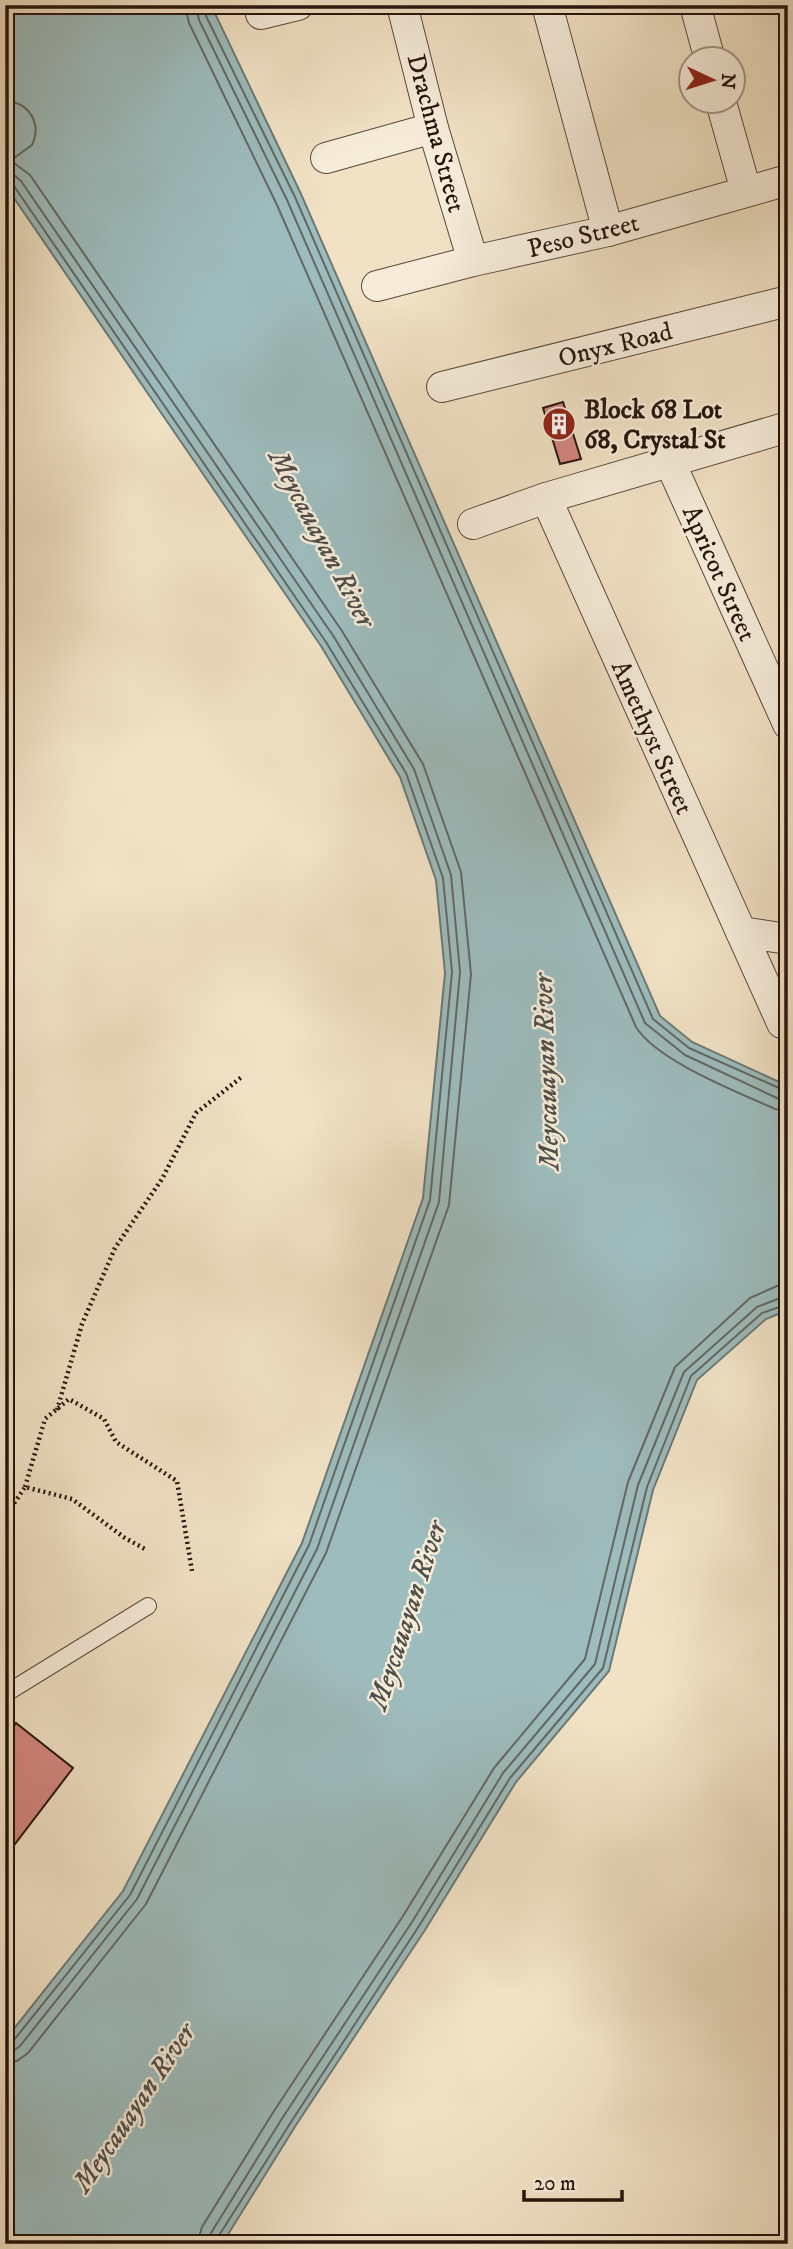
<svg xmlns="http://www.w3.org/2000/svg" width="793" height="2249" font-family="'IM FELL DW Pica',serif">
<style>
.water{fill:#9dbcbd;stroke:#6d7976;stroke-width:2}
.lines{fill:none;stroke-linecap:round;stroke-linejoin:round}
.shore{stroke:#626864;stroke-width:2}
.building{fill:#d3867f;stroke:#26140c;stroke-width:2}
.lane-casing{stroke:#59483a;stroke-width:18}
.street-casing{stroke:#59483a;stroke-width:32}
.path{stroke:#26140c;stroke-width:4.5;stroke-dasharray:2 3.5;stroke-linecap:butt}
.lane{stroke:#f6ecd9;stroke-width:16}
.street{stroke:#f6ecd9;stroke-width:30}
.labels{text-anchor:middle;stroke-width:5;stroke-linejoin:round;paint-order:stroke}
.street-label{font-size:26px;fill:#26140c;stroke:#f6ecd9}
.poi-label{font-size:26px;font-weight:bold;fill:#26140c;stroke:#f6ecd9;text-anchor:start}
.water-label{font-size:28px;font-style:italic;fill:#504f4a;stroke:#f6ecd9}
</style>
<rect width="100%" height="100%" fill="#f1e2c5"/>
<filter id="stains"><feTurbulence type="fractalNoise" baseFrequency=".00286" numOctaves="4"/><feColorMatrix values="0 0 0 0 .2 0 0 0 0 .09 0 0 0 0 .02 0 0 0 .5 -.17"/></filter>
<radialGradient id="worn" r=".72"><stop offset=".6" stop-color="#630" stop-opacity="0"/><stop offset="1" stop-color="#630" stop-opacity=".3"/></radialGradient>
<polygon class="water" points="5,5 211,5 301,194 660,1016 692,1042 788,1086 788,1310 766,1319 697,1380 653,1490 609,1671 516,1782 425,1930 296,2125 222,2244 5,2244 5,2040 123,1891 302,1543 423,1198 445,973 436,880 400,777 321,646 5,185 5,134 10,130 5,124"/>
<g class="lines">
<g class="shore">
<path d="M185,5L189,23L277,205L636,1027C657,1061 738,1092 775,1109L788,1111"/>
<polyline points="196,5 199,20 287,200 645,1023 685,1055 779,1099 788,1101"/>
<polyline points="205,5 206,16 295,197 653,1019 689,1048 788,1092"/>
<path d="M5,101C29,102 42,123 32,145L14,158V163L30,175L342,631L423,764L461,872L471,974L449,1205L326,1553L146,1904L28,2053L17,2061L5,2063"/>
<polyline points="5,173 14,175 21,181 334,637 414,769 451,875 460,972 439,1202 317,1549 137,1899 20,2046 13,2051 5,2052"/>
<polyline points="5,182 14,186 326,642 406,773 443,878 452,972 430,1200 309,1545 130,1895 14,2040 5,2043"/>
<polyline points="197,2244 202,2227 274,2111 403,1916 494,1768 585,1659 628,1482 675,1367 750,1298 777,1286 788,1285"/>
<polyline points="208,2244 211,2233 283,2117 412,1922 503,1773 595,1664 638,1485 684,1372 757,1307 788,1295"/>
<polyline points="217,2244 218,2237 291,2122 419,1926 510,1778 603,1668 647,1487 691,1376 762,1313 788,1304"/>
</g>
</g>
<g class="building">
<polygon points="563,402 581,459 560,464 543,408"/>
<polygon points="16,1723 73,1768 5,1857 5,1738"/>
</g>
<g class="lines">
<defs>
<polyline id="lane" points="5,1694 148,1606"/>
<g id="street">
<polyline points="402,5 433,128 473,261"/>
<polyline points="547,5 608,231"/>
<polyline points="695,5 710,60"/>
<polyline points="261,14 298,5"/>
<polyline points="721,102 746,191"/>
<polyline points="326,158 433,128"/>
<polyline points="377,286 473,261 608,231 788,180"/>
<polyline points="442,387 788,301"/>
<polyline points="669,460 788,724"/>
<polyline points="546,498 782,1023"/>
<polyline points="473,524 546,498 788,427"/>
<polyline points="741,932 788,939"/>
</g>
</defs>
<use href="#lane" class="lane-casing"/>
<use href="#street" class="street-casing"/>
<g class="path">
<polyline points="57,1410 82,1324 115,1248 162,1179 196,1113 243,1076"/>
<polyline points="25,1487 45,1419 69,1399 104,1419 116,1442 177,1481 192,1571"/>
<polyline points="5,1517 25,1487 72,1499 125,1538 145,1549"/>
</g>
<use href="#lane" class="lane"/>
<use href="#street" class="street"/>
</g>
<defs>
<symbol id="building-disc" viewBox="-11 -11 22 22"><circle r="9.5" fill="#8f2418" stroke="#f6ecd9"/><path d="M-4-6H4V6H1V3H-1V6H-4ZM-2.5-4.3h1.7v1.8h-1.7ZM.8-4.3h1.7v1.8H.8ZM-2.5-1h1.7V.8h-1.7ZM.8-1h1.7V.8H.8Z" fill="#fff"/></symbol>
</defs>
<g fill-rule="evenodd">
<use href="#building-disc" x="540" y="405" width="38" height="38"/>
</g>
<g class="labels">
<g class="street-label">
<text transform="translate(437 133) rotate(75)" y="9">Drachma Street</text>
<text transform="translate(583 235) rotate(-14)" y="9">Peso Street</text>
<text transform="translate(615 344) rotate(-14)" y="9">Onyx Road</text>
<text transform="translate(720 573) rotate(66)" y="9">Apricot Street</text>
<text transform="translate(653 737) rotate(66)" y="9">Amethyst Street</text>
</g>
<g class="poi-label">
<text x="584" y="418">Block 68 Lot<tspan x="584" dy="30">68, Crystal St</tspan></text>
</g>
<g class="water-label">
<text transform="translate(323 538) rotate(62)" y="10">Meycauayan River</text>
<text transform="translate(545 1072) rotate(-92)" y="10">Meycauayan River</text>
<text transform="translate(406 1615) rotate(-72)" y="10">Meycauayan River</text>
<text transform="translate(133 2107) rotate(-56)" y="10">Meycauayan River</text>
</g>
</g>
<rect width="793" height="2249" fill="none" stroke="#f1e2c5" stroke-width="28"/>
<rect x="7" y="7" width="779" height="2235" fill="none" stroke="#26140c" stroke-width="3.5"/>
<rect x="14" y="14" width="765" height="2221" fill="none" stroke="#26140c" stroke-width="2"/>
<g transform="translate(712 80) rotate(94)"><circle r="33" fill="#f6ecd9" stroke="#a39687" stroke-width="2"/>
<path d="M0-5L12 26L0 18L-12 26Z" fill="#8f2418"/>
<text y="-10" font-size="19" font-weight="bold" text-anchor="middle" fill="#26140c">N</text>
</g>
<path d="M524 2190v10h98v-10" fill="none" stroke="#26140c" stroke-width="3.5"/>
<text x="534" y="2190" font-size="21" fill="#26140c" stroke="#f6ecd9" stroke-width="5" paint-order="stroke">20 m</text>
<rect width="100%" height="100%" filter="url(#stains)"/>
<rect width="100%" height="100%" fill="url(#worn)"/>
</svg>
